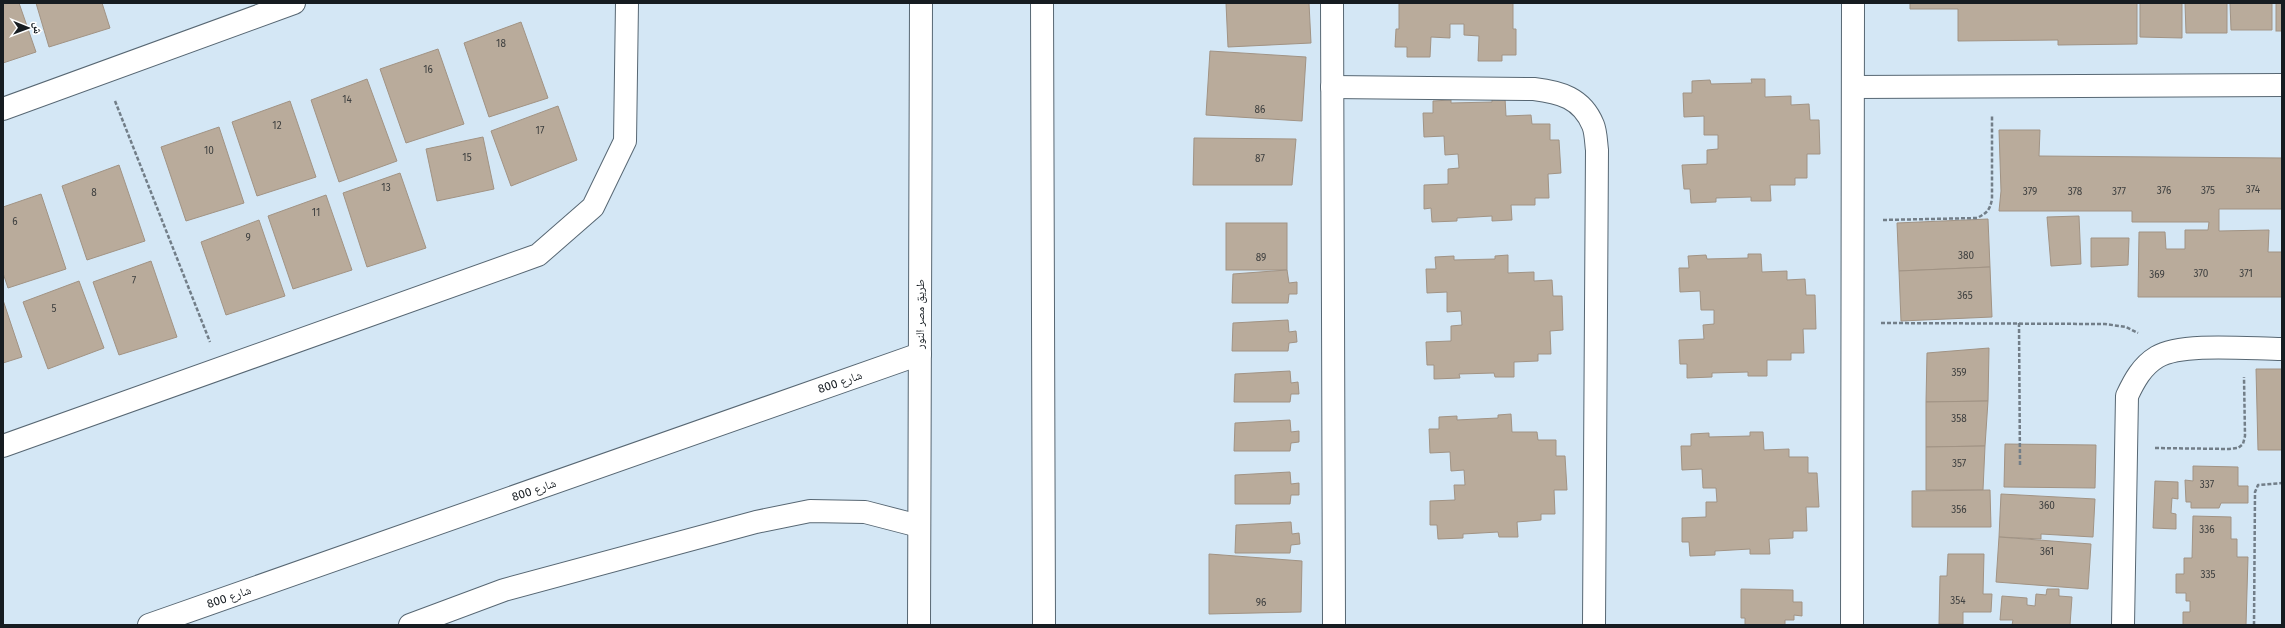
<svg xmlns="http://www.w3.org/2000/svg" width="2285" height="628" font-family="'Fira Sans','Noto Naskh Arabic',sans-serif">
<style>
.building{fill:#b9ab9b;stroke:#a19384}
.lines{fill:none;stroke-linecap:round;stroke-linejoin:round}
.minor-casing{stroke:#576773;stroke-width:24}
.path{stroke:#727e88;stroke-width:2.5;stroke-dasharray:4 2;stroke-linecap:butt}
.minor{stroke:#fff;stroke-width:22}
.labels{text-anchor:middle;stroke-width:3;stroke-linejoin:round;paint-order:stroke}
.number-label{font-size:10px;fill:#3f4040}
.street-label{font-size:12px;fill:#161c21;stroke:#fff}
</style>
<rect width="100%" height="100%" fill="#d4e7f5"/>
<g class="building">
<polygon points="3,3 19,3 36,52 3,63"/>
<polygon points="36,3 102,3 110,28 49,47"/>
<polygon points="1226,3 1309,3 1311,43 1228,47"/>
<polygon points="1399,3 1513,3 1513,29 1516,29 1516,55 1502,55 1502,61 1478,61 1479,36 1464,35 1464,24 1450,24 1450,38 1431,37 1430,57 1407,57 1407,47 1395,47 1396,29 1399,29"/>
<polygon points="1910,3 2137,3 2137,44 2058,45 2058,40 1958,41 1958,9 1910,9"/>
<polygon points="2140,3 2182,3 2182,38 2140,37"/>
<polygon points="2185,3 2227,3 2227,33 2186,33"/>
<polygon points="2230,3 2272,3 2272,30 2231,30"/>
<rect x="2276" y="3" width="6" height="28"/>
<polygon points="521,22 548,98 489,117 464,43"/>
<polygon points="438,49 464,124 406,143 380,69"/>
<polygon points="1210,51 1306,57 1302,121 1206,115"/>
<polygon points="367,79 397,161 339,182 311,100"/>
<polygon points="1751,79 1765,79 1765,97 1791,96 1791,105 1809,104 1810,120 1819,120 1820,154 1807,154 1807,178 1795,178 1795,185 1770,185 1771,201 1751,201 1751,197 1716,198 1716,202 1691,203 1690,189 1684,189 1682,165 1707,164 1707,150 1718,149 1718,135 1704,135 1704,116 1684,117 1683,93 1692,93 1692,81 1710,80 1711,84 1752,83"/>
<polygon points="1505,98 1506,116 1531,115 1532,124 1550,124 1550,140 1559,140 1561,173 1548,174 1549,198 1535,198 1535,205 1511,205 1512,220 1492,221 1492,216 1457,218 1457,221 1432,222 1431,208 1424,209 1424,185 1448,184 1448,169 1459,168 1458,154 1445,155 1444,136 1424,137 1423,113 1433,113 1433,101 1451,100 1451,103 1492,102 1492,99"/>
<polygon points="290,101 316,177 257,196 232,122"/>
<polygon points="558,106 577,160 511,186 491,131"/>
<polygon points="219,127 244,203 186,221 161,147"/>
<polygon points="1999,130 2040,130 2039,156 2282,158 2282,209 2219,209 2219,231 2269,230 2268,252 2282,252 2282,297 2138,297 2139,232 2165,232 2166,249 2185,249 2185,230 2208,230 2209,222 2132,222 2132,211 1999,211 2001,191"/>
<polygon points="483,137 494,189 437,201 426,149"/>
<polygon points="1194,138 1296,139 1292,185 1193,185"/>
<polygon points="119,165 145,241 87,260 62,186"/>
<polygon points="400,173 426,248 367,267 343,193"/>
<polygon points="41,194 66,269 8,288 3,273 3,207"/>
<polygon points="326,195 352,270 293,289 268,216"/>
<polygon points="2079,216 2081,264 2051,266 2047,217"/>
<polygon points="1988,219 1990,267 1899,271 1897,223"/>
<polygon points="259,220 285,296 226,315 201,242"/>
<rect x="1226" y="223" width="61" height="47"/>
<polygon points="2091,238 2129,238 2128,265 2091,267"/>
<polygon points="1748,254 1761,254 1762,272 1787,271 1787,280 1805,279 1806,295 1815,295 1816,329 1803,329 1804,353 1791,353 1791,360 1767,360 1767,376 1748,376 1748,372 1712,373 1712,377 1687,378 1687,364 1680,364 1679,340 1704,339 1703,325 1714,324 1714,310 1701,310 1700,291 1680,292 1679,268 1689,268 1688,256 1706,255 1707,259 1748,258"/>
<polygon points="1508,255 1508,273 1534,272 1534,281 1552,280 1553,296 1562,296 1563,330 1550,331 1551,354 1538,354 1538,361 1514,362 1514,377 1495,377 1494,373 1459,374 1460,378 1434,379 1434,365 1427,365 1426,342 1451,341 1451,326 1462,325 1461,311 1447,312 1447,292 1427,293 1426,269 1436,269 1435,257 1454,256 1454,260 1495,259 1495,256"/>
<polygon points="151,261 177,337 119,355 93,282"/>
<polygon points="1990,267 1992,317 1901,321 1899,271"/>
<polygon points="1287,270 1289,283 1297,282 1297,294 1289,294 1288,303 1232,303 1233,274"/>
<polygon points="79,281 104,348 48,369 23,302"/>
<polygon points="3,300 22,357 3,363"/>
<polygon points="1288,320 1289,332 1296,331 1297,342 1289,343 1288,351 1232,351 1233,323"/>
<polygon points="1989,348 1988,401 1926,402 1927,353"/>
<polygon points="2256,369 2282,369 2282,450 2258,450"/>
<polygon points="1290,371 1291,383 1298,382 1299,394 1291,394 1290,402 1234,402 1235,374"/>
<polygon points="1988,401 1985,446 1926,447 1926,402"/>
<polygon points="1511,414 1512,432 1537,432 1538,440 1556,440 1556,456 1565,456 1567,490 1554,490 1555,514 1541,514 1541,520 1517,522 1518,537 1499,537 1498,532 1463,534 1463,538 1438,539 1437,525 1430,525 1430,501 1455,500 1454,485 1465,485 1464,470 1451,471 1450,452 1430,453 1429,429 1439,429 1439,417 1457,416 1457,420 1498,418 1498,415"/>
<polygon points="1290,420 1291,432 1299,431 1299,442 1291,443 1290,451 1234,451 1235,423"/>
<polygon points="1750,432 1763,432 1764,450 1789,449 1789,457 1808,457 1808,473 1817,473 1819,507 1806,507 1807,531 1793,531 1793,538 1769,539 1770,554 1750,554 1750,549 1715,551 1715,555 1690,556 1689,542 1682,542 1682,518 1706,517 1706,502 1717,502 1716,488 1703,488 1702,469 1682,470 1681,446 1691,446 1691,434 1709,433 1709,437 1750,436"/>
<polygon points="2005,444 2096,445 2095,488 2004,487"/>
<polygon points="1985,446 1983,490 1926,490 1926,447"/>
<polygon points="2193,466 2238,467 2238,486 2248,486 2248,503 2221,503 2219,508 2191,508 2191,502 2186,502 2185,480 2193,481"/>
<polygon points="1290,472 1291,484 1299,483 1299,495 1291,495 1290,504 1235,504 1235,475"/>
<polygon points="2155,481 2178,482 2178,499 2172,498 2171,513 2176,514 2176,529 2153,528"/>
<polygon points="1990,490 1991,527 1912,527 1912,491"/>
<polygon points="2001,494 2095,499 2093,537 2041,534 2041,539 1999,537"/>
<polygon points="2193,516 2231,517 2231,539 2237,539 2237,557 2248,557 2246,625 2183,625 2183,612 2190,612 2190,601 2186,601 2186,593 2176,593 2176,574 2184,574 2184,558 2192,558"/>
<polygon points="1291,522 1292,534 1299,533 1300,544 1291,545 1290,553 1235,553 1236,525"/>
<polygon points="1999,537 2091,544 2088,589 1996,582"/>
<polygon points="1209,554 1302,561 1301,612 1209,614"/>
<polygon points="1948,554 1984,554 1983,594 1992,594 1991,612 1963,612 1963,624 1939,624 1940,576 1947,576"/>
<polygon points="1741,589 1793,590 1793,602 1802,602 1802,616 1794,615 1794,620 1785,620 1785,625 1745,625 1745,618 1741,618"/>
<polygon points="2047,589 2059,589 2059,596 2072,597 2070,625 2012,625 2013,620 2000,620 2002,596 2027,598 2027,605 2035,606 2036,594 2046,595"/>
</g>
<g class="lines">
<defs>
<g id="minor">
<polyline points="1042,3 1044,625"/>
<polyline points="1332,3 1334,625"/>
<path d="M1332,87L1534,89C1560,92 1582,98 1593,125C1596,132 1596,143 1597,150L1594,625"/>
<polyline points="1853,87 2282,85"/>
<polyline points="3,109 294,3"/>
<polyline points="3,446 538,255 593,207 625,141 627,3"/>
<polyline points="149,625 920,354"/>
<polyline points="410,625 504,590 756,522 810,511 865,512 919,526"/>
<polyline points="919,625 921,3"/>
<polyline points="1852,625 1853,3"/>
<path d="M2123,625L2127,396C2134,381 2142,366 2157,357C2182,342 2251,349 2282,349"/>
</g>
</defs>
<use href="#minor" class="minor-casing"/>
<g class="path">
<polyline points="115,101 210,342"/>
<path d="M1883,220L1977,218C1987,213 1990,210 1992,199V115"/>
<polyline points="1881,323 2105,324 2126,327 2138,333"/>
<polyline points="2019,323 2020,465"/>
<polyline points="2155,448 2229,449 2238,448 2243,444 2245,436 2244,377"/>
<polyline points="2254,625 2255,492 2258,485 2282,483"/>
</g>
<use href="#minor" class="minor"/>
</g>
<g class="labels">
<g class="number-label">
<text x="501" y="47">18</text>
<text x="428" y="73">16</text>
<text x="347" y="103">14</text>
<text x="1260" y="113">86</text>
<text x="277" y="129">12</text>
<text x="540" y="134">17</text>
<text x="209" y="154">10</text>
<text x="467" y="161">15</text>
<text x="1260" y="162">87</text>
<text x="386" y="191">13</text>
<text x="2253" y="193">374</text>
<text x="2164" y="194">376</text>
<text x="2208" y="194">375</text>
<text x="2030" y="195">379</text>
<text x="2075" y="195">378</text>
<text x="2119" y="195">377</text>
<text x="94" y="196">8</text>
<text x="316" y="216">11</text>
<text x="15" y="225">6</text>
<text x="248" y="241">9</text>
<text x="1966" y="259">380</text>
<text x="1261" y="261">89</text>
<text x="2201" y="277">370</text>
<text x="2246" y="277">371</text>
<text x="2157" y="278">369</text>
<text x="134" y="284">7</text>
<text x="1965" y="299">365</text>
<text x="54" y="312">5</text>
<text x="1959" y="376">359</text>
<text x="1959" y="422">358</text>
<text x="1959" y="467">357</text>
<text x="2207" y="488">337</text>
<text x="2047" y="509">360</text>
<text x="1959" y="513">356</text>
<text x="2207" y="533">336</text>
<text x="2047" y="555">361</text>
<text x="2208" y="578">335</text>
<text x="1958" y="604">354</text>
<text x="1261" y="606">96</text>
</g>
<g class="street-label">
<text transform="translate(920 314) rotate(-90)" y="4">طريق مصر النور</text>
<text transform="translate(840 382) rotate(-19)" y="4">شارع 800</text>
<text transform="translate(534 490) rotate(-19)" y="4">شارع 800</text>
<text transform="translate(229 597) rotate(-19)" y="4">شارع 800</text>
</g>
</g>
<rect width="2285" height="628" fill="none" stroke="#161c21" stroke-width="8"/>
<g transform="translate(28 28) rotate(91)" stroke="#ffffff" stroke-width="3" paint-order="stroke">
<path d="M0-3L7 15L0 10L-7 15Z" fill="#161c21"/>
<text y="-6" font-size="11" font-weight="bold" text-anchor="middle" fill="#161c21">ش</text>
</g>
</svg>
